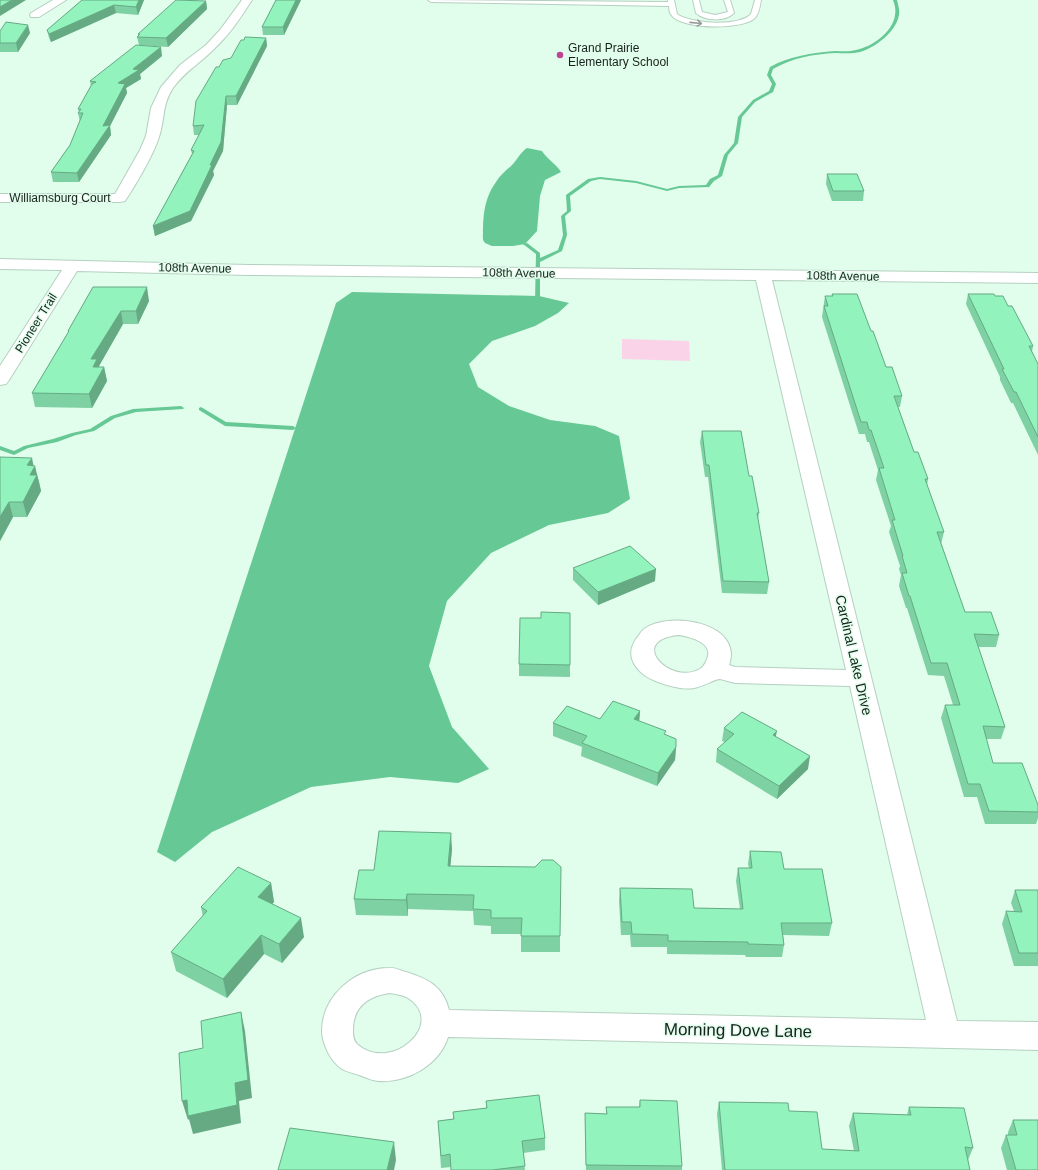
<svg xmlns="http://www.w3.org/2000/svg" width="1038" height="1170" font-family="Arial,sans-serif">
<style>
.green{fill:#fad3e9}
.water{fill:#66c894}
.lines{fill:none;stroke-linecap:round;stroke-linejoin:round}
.stream{fill:#66c894;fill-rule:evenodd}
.lane-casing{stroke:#b5d0c0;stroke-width:2}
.street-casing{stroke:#b5d0c0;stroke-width:2}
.lane{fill:#fff;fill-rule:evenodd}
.street{fill:#fff;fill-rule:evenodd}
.wall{fill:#7ed1a3}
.shaded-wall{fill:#66aa84}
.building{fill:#92f3bd;stroke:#66aa84}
.oneway{stroke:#979c99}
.poi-dot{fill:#be4496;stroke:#e1fdec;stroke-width:1.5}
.labels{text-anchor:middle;stroke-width:3;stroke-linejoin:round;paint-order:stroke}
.far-poi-label{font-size:12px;fill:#18221c;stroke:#e1fdec;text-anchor:start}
.far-street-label{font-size:12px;fill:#18221c;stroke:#e1fdec}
.street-label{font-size:14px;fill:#18221c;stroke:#e1fdec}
.near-street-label{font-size:17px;fill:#18221c;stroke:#e1fdec}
</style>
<rect width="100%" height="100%" fill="#e1fdec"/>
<polygon class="green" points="622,339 689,341 690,361 622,359"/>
<g class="water">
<path d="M527,148L542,151C547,159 558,166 561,172L545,180L540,196L537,231L525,244L513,246H492L485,243L483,240C483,219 483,200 496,182C500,175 507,170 513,164C519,157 520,153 527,148Z"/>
<polygon points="352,292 539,296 569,303 558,313 535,326 492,341 469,364 478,387 509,406 550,420 595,426 619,436 630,499 608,513 549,525 491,553 447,601 429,666 452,727 489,769 458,783 390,777 311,787 212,832 175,862 157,852 336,303"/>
</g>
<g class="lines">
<g class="stream">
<path d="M893,0H897C898,5 900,10 899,15C896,32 876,47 860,52C852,54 843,53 835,53C814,54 792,58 773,69L771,75L776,84L773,92L755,102L742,117L738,143L728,155L722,176L714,181L709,187L679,188L667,191L636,183L600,179L591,181L570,196L571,211L565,216L567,235L562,251L540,262V300L537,302L535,301L536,254L523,244L527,243L540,253V258L558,250L563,235L561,216L567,211L566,195L588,179L600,177L636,181L667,189L679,186L706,185L710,179L718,175L724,155L734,143L738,117L753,100L769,91L772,84L767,75L770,67C789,56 812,53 835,51C842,51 849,52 856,50C872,47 893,32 895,15C896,10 895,5 893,0Z"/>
<polygon points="181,406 184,408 183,409 136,412 115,418 94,431 76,435 57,442 28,448 14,455 0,450 0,446 14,451 24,446 53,439 72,433 90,429 111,416 133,409"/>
<polygon points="201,407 226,422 293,426 296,428 293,430 225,426 199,410 199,408"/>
</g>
<defs>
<g id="lane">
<path d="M428,0L668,2V0H674L677,14C690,24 740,27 751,14L755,0H761C760,6 759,13 755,18C742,30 686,29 673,17C670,14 669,10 669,6L431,2Z"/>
<path d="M693,0H699L702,12L715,15L728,12L724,0H730L734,13C725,22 705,21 696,13Z"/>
</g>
<g id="street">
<polygon points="53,0 66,0 39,17 31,17 30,15 31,13"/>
<path d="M242,0H252C241,17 230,34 215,48C202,62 185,71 173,88C162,104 165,119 159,137C154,154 135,186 125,201L120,202H0V194H115L140,150L146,136L151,108L161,87L180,65L206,45L220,30Z"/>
<path d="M0,259L249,265L1038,273V283L772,280L957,1021L1038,1022V1050L448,1037C440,1064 408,1083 379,1081C373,1081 365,1077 359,1075C354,1073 347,1072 342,1069C331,1062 323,1045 322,1033C321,997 354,968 389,968C394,967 401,971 406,972C428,979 443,986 449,1010L926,1020L850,686L735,683C730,682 725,680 720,679C715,679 702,687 694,688C683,690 669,686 658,682C647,678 636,671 632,659C630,651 632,645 636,639C639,636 641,631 644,629C670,610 744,623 729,665L735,667L846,670L756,280L249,275L77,271L9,380L6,384L0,385V366L62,270L0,269ZM679,635C691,637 714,643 707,659C705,664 704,666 700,669C670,686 626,640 679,635ZM390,993C395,994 403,995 408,998C448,1024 390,1074 357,1044C353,1040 353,1035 353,1030C353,1006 369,996 390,993Z"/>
</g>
</defs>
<use href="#lane" class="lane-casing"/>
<use href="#street" class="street-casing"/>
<use href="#lane" class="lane"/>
<use href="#street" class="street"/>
</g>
<g class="wall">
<polygon points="82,0 144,0 138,15 116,13 51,42 49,38 47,30"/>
<polygon points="276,0 301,0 284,35 263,35 262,27"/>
<polygon points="206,1 207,9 168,47 139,45 137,37 138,36 138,34"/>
<polygon points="0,31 30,33 18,52 0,52"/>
<polygon points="266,38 267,46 237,105 227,105 223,151 213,171 214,175 191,221 155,236 153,226 192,154 191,150 199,135 194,135 193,126 219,67 231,58"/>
<polygon points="162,56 140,74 141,79 126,88 127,93 110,126 111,135 79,182 53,182 51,172 70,145 80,122 78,113 79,112 78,109 91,86 90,81"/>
<polygon points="827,174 864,191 863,201 832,201 826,184"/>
<polygon points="93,287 149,301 138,324 123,324 99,366 99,367 104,367 107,381 92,408 35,407 32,393 68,333 68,331"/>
<polygon points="832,294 871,331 886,367 902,396 900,407 898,407 914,452 928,479 927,485 944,532 941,544 965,612 999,635 996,647 978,647 1005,727 1001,739 986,739 993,763 1038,805 1038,818 1036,824 985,824 977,797 964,797 941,718 945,705 953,705 944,676 928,675 907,608 906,608 899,586 901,575 899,569 900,566 889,532 891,526 876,480 878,470 869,442 867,442 865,434 859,434 822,317 825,296 832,296"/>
<polygon points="968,294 995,296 1008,306 1033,346 1032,352 1038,364 1038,455 1013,403 1011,403 1000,380 1000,377 966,304"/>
<polygon points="702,431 749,476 759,513 758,520 769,582 767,594 722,593 708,477 705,477 700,442"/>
<polygon points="0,457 34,466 39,481 41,491 27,517 13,517 0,541"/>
<polygon points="573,568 655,581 598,605 573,580"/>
<polygon points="541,618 570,665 570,677 519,676 519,664"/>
<polygon points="640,711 639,721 666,735 676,747 675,760 657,786 581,756 582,747 553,736 553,723 600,719"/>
<polygon points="724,728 776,737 808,769 777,799 716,762 717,749 725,742 722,741"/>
<polygon points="452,849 450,866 560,936 560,952 521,952 521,934 491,934 491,926 474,925 473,911 408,909 408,916 356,915 354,899 374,870"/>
<polygon points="750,851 784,869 832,923 829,936 783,935 784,945 782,957 746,957 745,955 667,954 667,947 631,947 630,935 621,935 619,901 620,888 694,908 740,909 736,881 738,868 749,868 748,864"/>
<polygon points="271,883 274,902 272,904 304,937 282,963 264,954 227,998 176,971 171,952 203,917 201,907"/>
<polygon points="1015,890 1038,890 1038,966 1014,966 1002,924 1006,911 1014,911 1011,903"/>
<polygon points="640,1100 682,1166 682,1170 586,1170 585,1126 585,1113 606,1114 606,1107 639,1107"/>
<polygon points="486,1101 545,1138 545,1150 523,1153 525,1170 451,1170 451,1167 441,1168 438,1121 453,1119 453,1112 486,1108"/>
<polygon points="719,1102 789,1111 822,1149 854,1151 849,1126 853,1113 907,1115 909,1107 973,1148 968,1160 970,1170 722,1170 717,1114"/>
<polygon points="1013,1120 1038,1170 1007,1170 1001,1148 1006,1135 1008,1135 1008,1132"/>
</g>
<g class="shaded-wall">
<polygon points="12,0 26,0 0,16 0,7"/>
<polygon points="139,0 144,0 138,15 136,7"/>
<polygon points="296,0 301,0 284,35 283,27"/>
<polygon points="206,1 207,9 168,47 166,38"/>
<polygon points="114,5 116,13 51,42 49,34"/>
<polygon points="28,25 30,33 18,52 16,43"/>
<polygon points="266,38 267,46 237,105 236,96"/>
<polygon points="161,47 162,56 140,74 141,79 126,88 127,93 110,126 111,135 79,182 77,173 103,126 118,83 133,69"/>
<polygon points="226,96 227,105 223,151 213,171 214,175 191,221 155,236 153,226 210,165"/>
<polygon points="147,287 149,301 138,324 136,311"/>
<polygon points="121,311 123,324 99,366 100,373 96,381 91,359"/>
<polygon points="104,367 107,381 92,408 89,394"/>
<polygon points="32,458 34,468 35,466 41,491 27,517 23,502 27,465"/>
<polygon points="9,502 13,517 0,541 0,517"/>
<polygon points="656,569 655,581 598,605 598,592"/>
<polygon points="640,711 639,724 634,719"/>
<polygon points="777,731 774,744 773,735"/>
<polygon points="676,747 675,760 657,786 658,773"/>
<polygon points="810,756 808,769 777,799 779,786"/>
<polygon points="451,833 452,849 449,882 448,866"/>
<polygon points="271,883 274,902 262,916 258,897"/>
<polygon points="407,894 408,909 408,916 406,900"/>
<polygon points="301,918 304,937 282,963 279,944"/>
<polygon points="261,935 264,954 227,998 223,979"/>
<polygon points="241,1012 245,1031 252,1098 239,1101 241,1123 193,1134 189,1119 188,1120 182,1101 235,1083"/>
<polygon points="394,1142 396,1160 394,1170 387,1170"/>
</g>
<g class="building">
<polygon points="0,0 12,0 0,7"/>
<polygon points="82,0 139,0 136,7 114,5 49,34 47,30"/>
<polygon points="176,0 206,1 166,38 137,37 140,34 138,34"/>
<polygon points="276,0 296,0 283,27 262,27"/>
<polygon points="6,22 28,25 16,43 0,43 0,31"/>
<polygon points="245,37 266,38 236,96 226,96 221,142 210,165 212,165 190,211 153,226 194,151 191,150 204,125 193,126 196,101 216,67 219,67 223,60 231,58 241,40 244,40"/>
<polygon points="136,45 161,47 133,69 139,70 118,83 125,84 103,126 110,125 77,173 51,172 70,145 83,113 78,113 81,109 78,109 92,84 96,82 90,81"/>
<polygon points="827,174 857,174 864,191 833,191"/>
<polygon points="93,287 147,287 136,311 121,311 91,359 97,359 93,367 104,367 89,394 32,393 69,331 68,331"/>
<polygon points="832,294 857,294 871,331 873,331 886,367 892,367 902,396 894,396 914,452 918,452 928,479 925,479 944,532 937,532 965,612 991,612 999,635 974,634 1005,727 983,726 993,763 1022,763 1038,805 1038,812 989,811 980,784 968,784 945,705 960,705 947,663 931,663 910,596 909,596 902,573 907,573 902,556 903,556 892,520 895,520 879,468 884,468 871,430 869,430 867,422 861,422 824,306 828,306 825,296 833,296"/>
<polygon points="968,294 994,294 995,296 1003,296 1008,306 1012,306 1033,346 1029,346 1038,364 1038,437 1016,392 1014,392 1002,369 1004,369"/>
<polygon points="702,431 741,431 749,476 752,476 759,513 757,513 769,582 723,581 709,465 706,465"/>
<polygon points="0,457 32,458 27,465 35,466 30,475 37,475 23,502 9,502 0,517"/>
<polygon points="630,546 656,569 598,592 573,568"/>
<polygon points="541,612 570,613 570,665 519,664 520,618 541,618"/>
<polygon points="613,701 640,711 634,719 666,731 664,734 676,739 676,747 658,773 582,743 587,736 553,723 567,706 600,719"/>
<polygon points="742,712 777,731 773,735 810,756 779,786 717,749 734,734 724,728"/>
<polygon points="379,831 451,833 448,866 535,867 542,860 553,860 561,867 560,936 521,936 522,918 491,918 491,910 473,909 474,895 407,894 406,900 354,899 359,870 374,870"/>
<polygon points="750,851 781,852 784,869 822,869 832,923 781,923 784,945 748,944 748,942 668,941 668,935 632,934 631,922 622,922 620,888 692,889 694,908 743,909 738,868 752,868"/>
<polygon points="238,867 271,883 258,897 301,918 279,944 261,935 223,979 171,952 207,911 201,907"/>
<polygon points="1015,890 1038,890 1038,953 1019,953 1006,911 1022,912"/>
<polygon points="241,1012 248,1080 235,1083 237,1105 188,1116 187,1100 182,1101 179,1053 203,1048 201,1021"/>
<polygon points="539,1095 545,1138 522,1141 525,1166 492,1170 451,1170 450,1154 441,1156 438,1121 454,1119 453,1112 487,1108 486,1101"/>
<polygon points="640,1100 677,1101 682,1166 586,1165 585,1113 607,1114 606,1107 640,1107"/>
<polygon points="719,1102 788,1103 789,1111 817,1112 822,1149 859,1151 853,1113 911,1115 909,1107 964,1108 973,1148 965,1147 970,1170 725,1170"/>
<polygon points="1013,1120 1038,1120 1038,1170 1016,1170 1006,1135 1017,1135"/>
<polygon points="290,1128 394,1142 387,1170 278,1170"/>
</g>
<defs><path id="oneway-shaft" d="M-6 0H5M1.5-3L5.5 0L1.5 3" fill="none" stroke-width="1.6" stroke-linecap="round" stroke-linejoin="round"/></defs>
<use class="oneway" href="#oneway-shaft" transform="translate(696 23) rotate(6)"/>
<circle class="poi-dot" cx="560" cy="55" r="4"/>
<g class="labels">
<g class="far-poi-label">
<text x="568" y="52">Grand Prairie<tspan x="568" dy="14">Elementary School</tspan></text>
</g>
<g class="far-street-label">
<text x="60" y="202">Williamsburg Court</text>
<text transform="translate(195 268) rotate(1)" y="4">108th Avenue</text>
<text transform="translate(519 273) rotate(1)" y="4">108th Avenue</text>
<text transform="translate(843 276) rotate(1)" y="4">108th Avenue</text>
<text transform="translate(36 323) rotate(-58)" y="4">Pioneer Trail</text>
</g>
<g class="street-label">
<text transform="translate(854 655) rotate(77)" y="5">Cardinal Lake Drive</text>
</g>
<g class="near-street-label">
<text transform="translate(738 1030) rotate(1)" y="6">Morning Dove Lane</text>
</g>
</g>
</svg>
